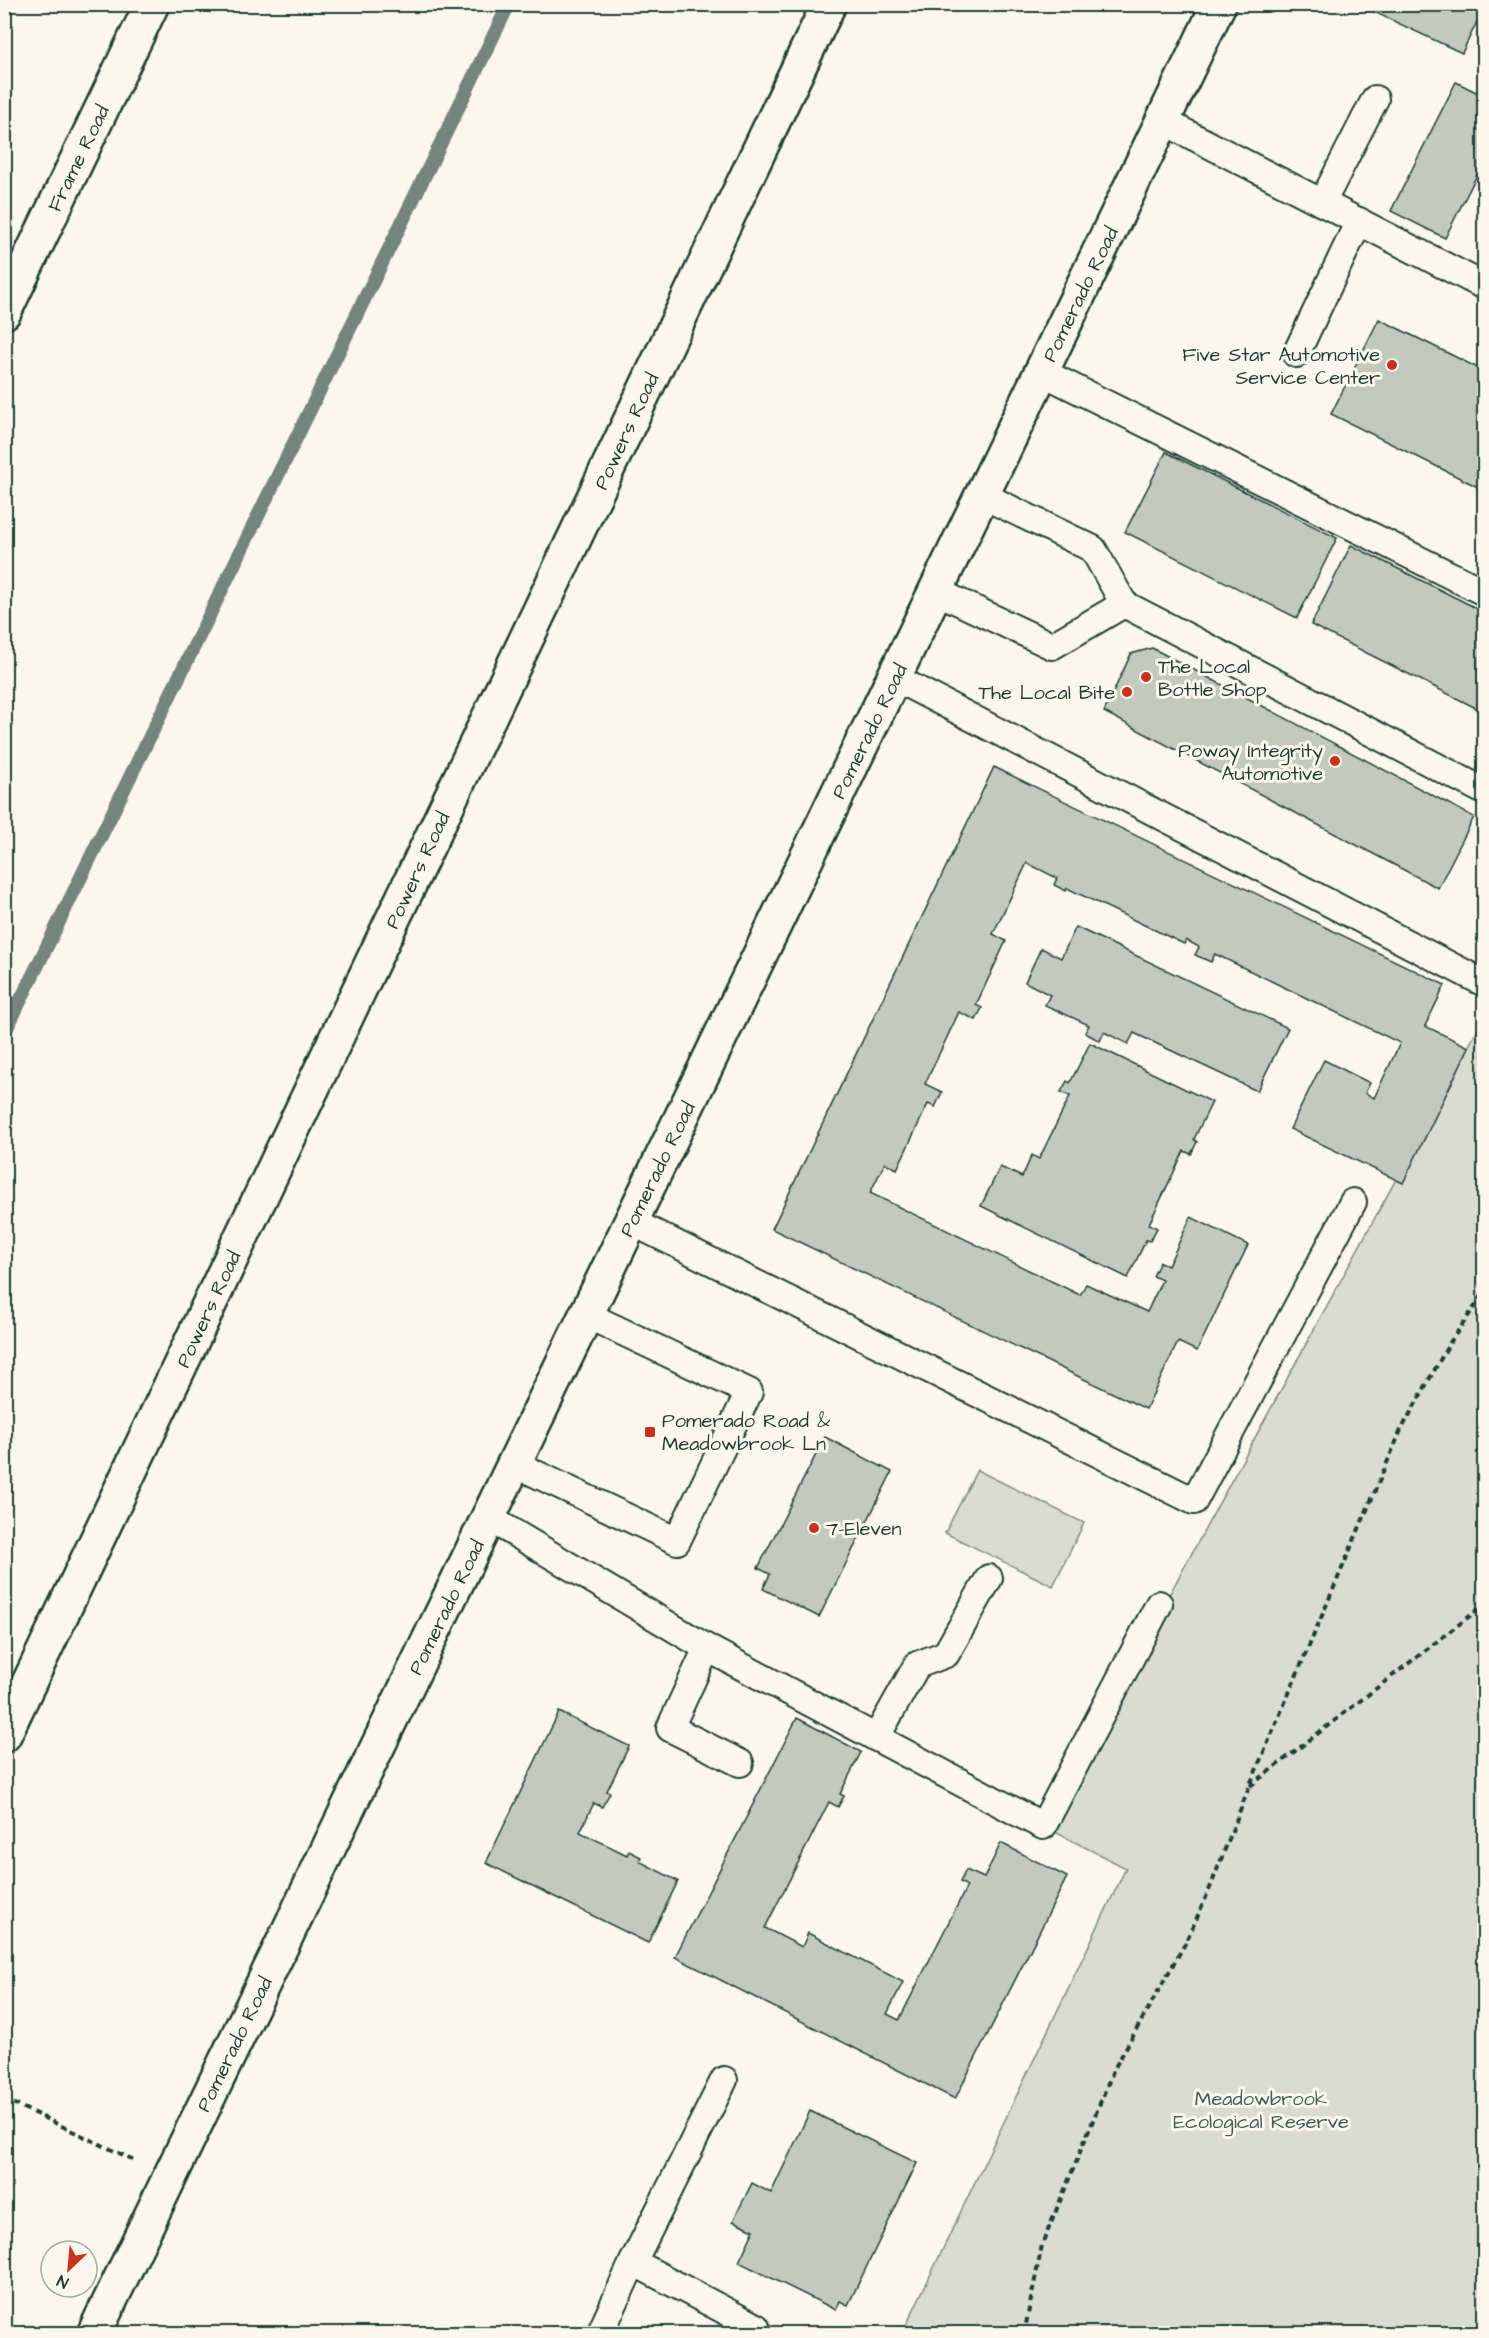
<svg xmlns="http://www.w3.org/2000/svg" width="1489" height="2338" font-family="'Architects Daughter',sans-serif">
<style>
.green{fill:#dbdcd1;stroke:#7d8c82;stroke-width:1.5}
.lines{fill:none;stroke-linecap:round;stroke-linejoin:round}
.stream{stroke:#74847b;stroke-width:14}
.building{fill:#c4c9be;stroke:#1f3d34;stroke-width:1.5}
.service-casing{stroke:#1f3d34;stroke-width:30}
.minor-casing{stroke:#1f3d34;stroke-width:38}
.primary-casing{stroke:#1f3d34;stroke-width:38}
.path{stroke:#1f3d34;stroke-width:4;stroke-dasharray:6 4.5;stroke-linecap:butt}
.service{stroke:#fbf7ec;stroke-width:26}
.minor{stroke:#fbf7ec;stroke-width:33}
.primary{stroke:#fbf7ec;stroke-width:33}
.poi-dot{fill:#c8321e;stroke:#fbf7ec;stroke-width:2}
.labels{text-anchor:middle;stroke-width:6;stroke-linejoin:round;paint-order:stroke}
.street-label{font-size:20px;fill:#1f3d34;stroke:#fbf7ec}
.poi-label{font-size:20px;fill:#1f3d34;stroke:#fbf7ec;text-anchor:end}
.park-label{font-size:20px;fill:#455d53;stroke:#fbf7ec}
</style>
<rect width="100%" height="100%" fill="#fbf7ec"/>
<filter id="ink" filterUnits="userSpaceOnUse"><feTurbulence type="fractalNoise" baseFrequency=".0167" numOctaves="2"/><feDisplacementMap in="SourceGraphic" scale="12" xChannelSelector="R" yChannelSelector="G"/><feConvolveMatrix kernelMatrix="1 2 1 2 8 2 1 2 1" color-interpolation-filters="sRGB"/></filter>
<g filter="url(#ink)">
<g class="green">
<polygon points="1484,1018 1484,2333 902,2334 1126,1868 1043,1826"/>
<polygon points="977,1470 1084,1523 1053,1586 945,1533"/>
</g>
<g class="lines">
<polyline class="stream" points="4,1034 509,4"/>
</g>
<g class="building">
<polygon points="1378,4 1484,4 1484,7 1462,53 1374,12"/>
<polygon points="1456,82 1484,96 1484,168 1481,167 1445,238 1391,211"/>
<polygon points="1379,319 1484,371 1484,490 1331,414"/>
<polygon points="1166,452 1337,538 1297,618 1125,532"/>
<polygon points="1351,545 1484,612 1484,707 1482,711 1311,625"/>
<polygon points="1152,648 1474,817 1438,888 1104,712 1131,654"/>
<polygon points="994,767 1445,985 1425,1026 1469,1047 1403,1183 1290,1129 1324,1060 1370,1083 1365,1093 1374,1098 1400,1043 1215,954 1211,962 1195,955 1199,947 1186,940 1184,944 1067,888 1066,891 1054,885 1057,878 1027,863 993,934 1006,941 976,1005 982,1008 976,1020 959,1012 925,1084 942,1092 935,1107 928,1104 897,1169 885,1163 870,1193 1080,1295 1086,1284 1147,1312 1162,1280 1153,1276 1160,1262 1168,1266 1191,1217 1248,1245 1197,1351 1178,1342 1146,1409 772,1229"/>
<polygon points="1076,927 1288,1028 1257,1091 1134,1033 1128,1044 1104,1032 1100,1041 1085,1033 1089,1025 1045,1005 1050,995 1025,982 1041,948 1061,958"/>
<polygon points="1090,1043 1212,1102 1194,1139 1197,1142 1191,1154 1184,1151 1149,1224 1157,1228 1150,1241 1146,1240 1128,1278 981,1206 1000,1167 1022,1177 1032,1155 1039,1159 1070,1096 1061,1092 1067,1081 1070,1083"/>
<polygon points="825,1437 892,1472 819,1617 763,1589 770,1574 758,1568"/>
<polygon points="559,1712 629,1746 607,1791 610,1793 602,1807 594,1803 580,1832 627,1855 629,1851 641,1857 639,1861 678,1881 648,1943 486,1863"/>
<polygon points="797,1718 861,1752 840,1794 844,1796 838,1807 829,1802 765,1928 802,1947 808,1933 903,1982 887,2014 899,2020 967,1886 960,1882 966,1870 984,1878 1001,1843 1067,1877 955,2099 675,1957"/>
<polygon points="810,2111 917,2163 848,2305 840,2301 836,2310 739,2262 754,2230 733,2221 752,2183 771,2193"/>
</g>
<g class="lines">
<defs>
<g id="service">
<polyline points="1163,121 1484,286"/>
<polyline points="1322,203 1375,99"/>
<polyline points="1296,354 1359,221"/>
<polyline points="1042,372 1484,592"/>
<polyline points="982,495 1093,549 1124,604"/>
<polyline points="936,591 1052,646 1124,604 1484,791"/>
<polyline points="895,678 1484,983"/>
<polyline points="632,1222 1194,1501 1353,1202"/>
<polyline points="515,1464 677,1541 749,1392 587,1315"/>
<polyline points="489,1518 707,1648 670,1728 740,1763"/>
<polyline points="707,1648 1043,1826 1159,1604"/>
<polyline points="876,1738 917,1665 946,1654 989,1578"/>
<polyline points="633,2262 724,2080"/>
<polyline points="600,2334 633,2262 756,2327 753,2334"/>
</g>
<g id="minor">
<polyline points="4,312 152,4"/>
<polyline points="4,1735 829,4"/>
</g>
<polyline id="primary" points="94,2334 1219,4"/>
</defs>
<use href="#service" class="service-casing"/>
<use href="#minor" class="minor-casing"/>
<use href="#primary" class="primary-casing"/>
<g class="path">
<polyline points="1250,1786 1484,1605"/>
<polyline points="4,2099 134,2160"/>
<polyline points="1024,2334 1042,2245 1114,2069 1186,1942 1210,1888 1249,1787 1401,1430 1449,1344 1484,1293"/>
</g>
<use href="#service" class="service"/>
<use href="#minor" class="minor"/>
<use href="#primary" class="primary"/>
</g>
</g>
<g class="poi-dot">
<circle cx="1392" cy="365" r="6"/>
<circle cx="1146" cy="677" r="6"/>
<circle cx="1127" cy="692" r="6"/>
<circle cx="1335" cy="761" r="6"/>
<rect x="644" y="1426" width="12" height="12" rx="3"/>
<circle cx="814" cy="1528" r="6"/>
</g>
<g class="labels">
<g class="street-label">
<text transform="translate(78 158) rotate(-64)" y="7">Frame Road</text>
<text transform="translate(1080 294) rotate(-64)" y="7">Pomerado Road</text>
<text transform="translate(626 431) rotate(-65)" y="7">Powers Road</text>
<text transform="translate(869 731) rotate(-64)" y="7">Pomerado Road</text>
<text transform="translate(417 870) rotate(-65)" y="7">Powers Road</text>
<text transform="translate(657 1169) rotate(-64)" y="7">Pomerado Road</text>
<text transform="translate(208 1309) rotate(-65)" y="7">Powers Road</text>
<text transform="translate(446 1607) rotate(-64)" y="7">Pomerado Road</text>
<text transform="translate(234 2044) rotate(-64)" y="7">Pomerado Road</text>
</g>
<g class="poi-label">
<text x="1380" y="361">Five Star Automotive<tspan x="1380" dy="23">Service Center</tspan></text>
<text x="1158" y="673" text-anchor="start">The Local<tspan x="1158" dy="23">Bottle Shop</tspan></text>
<text x="1115" y="699">The Local Bite</text>
<text x="1323" y="757">Poway Integrity<tspan x="1323" dy="23">Automotive</tspan></text>
<text x="662" y="1427" text-anchor="start">Pomerado Road &amp;<tspan x="662" dy="23">Meadowbrook Ln</tspan></text>
<text x="826" y="1535" text-anchor="start">7-Eleven</text>
</g>
<g class="park-label">
<text x="1261" y="2105">Meadowbrook<tspan x="1261" dy="23">Ecological Reserve</tspan></text>
</g>
</g>
<rect width="1489" height="2338" fill="none" stroke="#fbf7ec" stroke-width="24"/>
<rect x="12" y="12" width="1465" height="2314" fill="none" stroke="#1f3d34" stroke-width="2" filter="url(#ink)"/>
<g transform="translate(69 2269) rotate(206)"><circle r="28" fill="#fbf7ec" stroke="#a3ada2" stroke-width="1.5"/>
<path d="M0-4.5L10 22L0 15L-10 22Z" fill="#c8321e"/>
<text y="-9" font-size="16" font-weight="bold" text-anchor="middle" fill="#1f3d34">N</text>
</g>
</svg>
